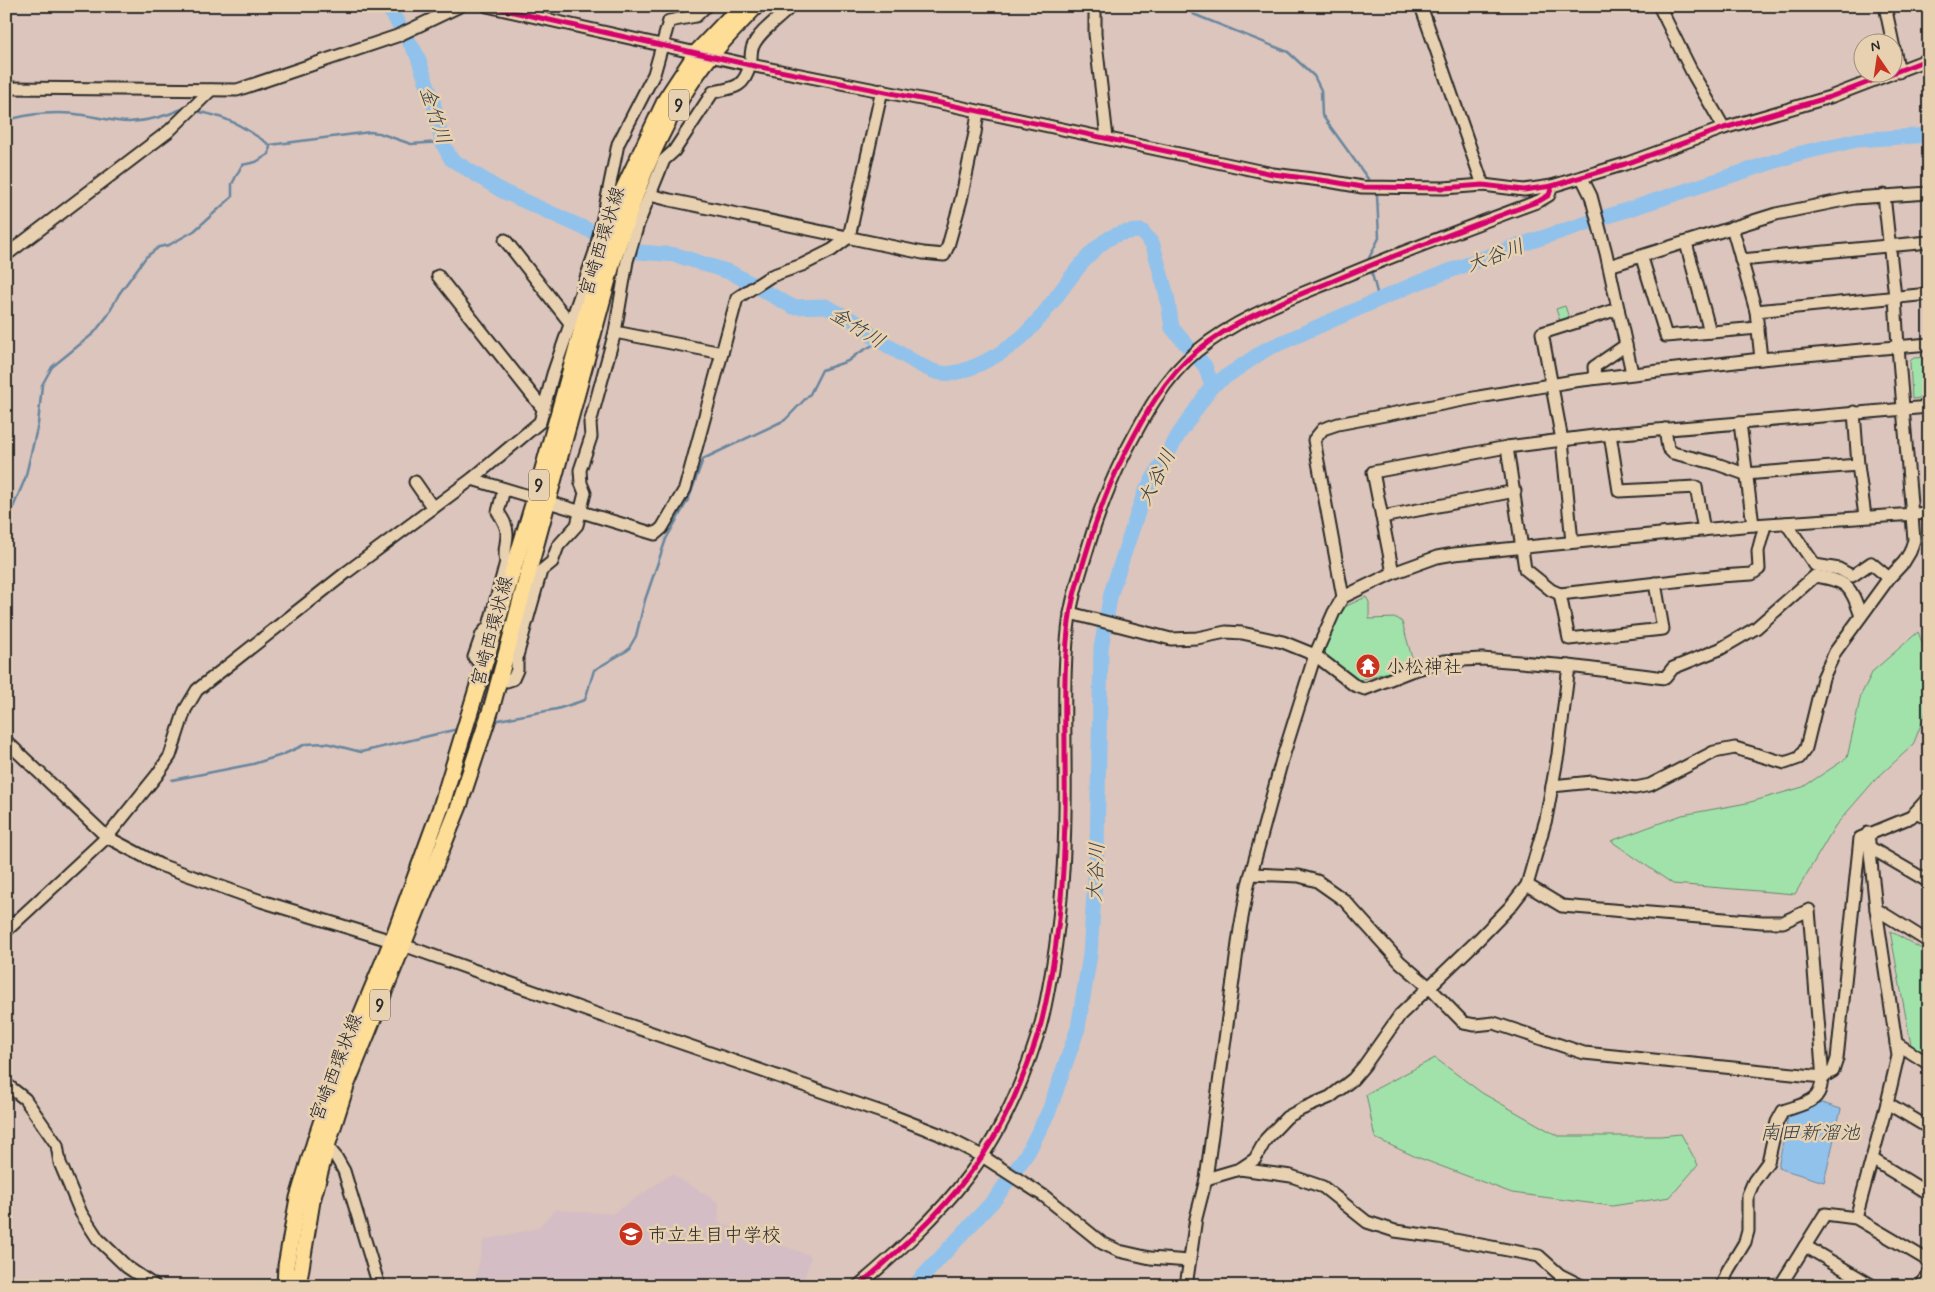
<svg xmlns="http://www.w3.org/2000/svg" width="1935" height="1292" font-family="Mynerve,'Klee One',sans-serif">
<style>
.built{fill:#d4bdc4}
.green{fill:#a1e2ab;stroke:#66866b}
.water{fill:#91c2ec;stroke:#68869f}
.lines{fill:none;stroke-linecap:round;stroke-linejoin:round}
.stream{stroke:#68869f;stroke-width:2.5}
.river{stroke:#91c2ec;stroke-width:15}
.minor-casing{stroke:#2b2b2b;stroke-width:15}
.major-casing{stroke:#2b2b2b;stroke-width:19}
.minor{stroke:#e8d1b1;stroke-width:11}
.major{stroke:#fedd96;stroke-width:15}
.cycleway-casing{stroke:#e8d1b1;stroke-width:8}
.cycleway{stroke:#d6006c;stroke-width:5}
.labels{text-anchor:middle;stroke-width:5;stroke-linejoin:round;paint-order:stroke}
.shield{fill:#e8d1b1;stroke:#645d53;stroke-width:1}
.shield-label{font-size:18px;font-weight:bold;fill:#2b2b2b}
.street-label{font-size:19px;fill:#2b2b2b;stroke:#e8d1b1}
.poi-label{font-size:19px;fill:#2b2b2b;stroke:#e8d1b1;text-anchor:start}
.water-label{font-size:20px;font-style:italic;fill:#3a4248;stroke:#e8d1b1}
</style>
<rect width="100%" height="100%" fill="#dcc5bc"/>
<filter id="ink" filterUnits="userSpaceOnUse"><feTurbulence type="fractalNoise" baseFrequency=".02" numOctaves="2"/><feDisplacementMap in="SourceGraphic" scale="10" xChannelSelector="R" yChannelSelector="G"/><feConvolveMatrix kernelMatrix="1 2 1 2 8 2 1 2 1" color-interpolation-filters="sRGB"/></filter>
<g filter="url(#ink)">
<polygon class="built" points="672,1174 719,1203 718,1222 811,1256 802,1286 474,1286 484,1240 538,1228 555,1210 612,1214"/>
<g class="green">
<polygon points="1565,306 1570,321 1561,324 1556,309"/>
<polygon points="1929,357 1929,397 1912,399 1910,361 1914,358"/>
<polygon points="1366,597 1369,602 1369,619 1397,618 1402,622 1412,658 1409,664 1403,668 1356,681 1350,679 1321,652 1342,608"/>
<polygon points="1918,632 1929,660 1929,704 1913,745 1875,780 1835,826 1795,894 1673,884 1611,841 1682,815 1747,803 1803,787 1847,758 1861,695 1873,671"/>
<polygon points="1890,931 1929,953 1929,1057 1911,1045"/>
<polygon points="1435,1058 1482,1093 1558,1136 1660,1136 1681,1134 1698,1165 1670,1197 1612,1206 1512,1193 1414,1156 1375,1138 1366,1094"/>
</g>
<polygon class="water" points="1822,1103 1841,1109 1824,1182 1778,1168 1789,1112"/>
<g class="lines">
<g class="stream">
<polyline points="1186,6 1193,14 1288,52 1314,76 1321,90 1322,115 1371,183"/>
<path d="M195,111C229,117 242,126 270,145L370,132L379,133L411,144L442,142"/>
<path d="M6,121C27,113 61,111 83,115C98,117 114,122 129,122C148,121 164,117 182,109L185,110"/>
<polyline points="1369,262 1368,260 1379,238 1377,195 1375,191"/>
<polyline points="1371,270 1379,300"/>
<polyline points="6,524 25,479 38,424 42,385 52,367 94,333 108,315 119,294 146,257 159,247 169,245 194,231 232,197 232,184 242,165 256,162 269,154 270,145"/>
<polyline points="493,721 557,709 585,700 594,670 628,650 636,636 645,600 666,539 689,498 703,459 785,420 810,394 822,370 848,361 857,354 880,341"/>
<polyline points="172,780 253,764 282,755 306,744 326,743 361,752 458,729"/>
</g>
<g class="river">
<path d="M385,6L392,13L417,55L433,101L442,142L451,159L502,191L595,233L615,246L627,251L676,255L732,273L793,307L825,306L862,325L873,337L880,341C896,350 925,371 941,373C955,375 969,369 982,363C1001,354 1017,344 1031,328C1057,301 1075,264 1105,241C1115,233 1130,231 1142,231L1153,245L1167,296L1172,328L1205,366L1212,386"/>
<polyline points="914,1286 996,1198 1028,1152 1049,1111 1078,1028 1090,955 1097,848 1101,648 1111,593 1144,494 1179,434 1212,386 1265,350 1412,285 1511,248 1797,154 1857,140 1929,135"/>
</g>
<defs>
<g id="minor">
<polyline points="487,6 750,65 936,102 1273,174 1328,181 1362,187 1444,188 1483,185 1524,190 1552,186 1625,164 1724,128 1830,97 1929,59"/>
<polyline points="1095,6 1095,34 1107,138"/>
<polyline points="1421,6 1483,185"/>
<polyline points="1659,6 1693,74 1724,128"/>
<polyline points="1885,6 1899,72"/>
<polyline points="6,88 237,90 397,36 460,6"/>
<polyline points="1582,178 1591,196 1606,253 1632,373"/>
<polyline points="650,195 670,200 923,253 944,255 948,246 961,200 975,133 978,112"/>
<polyline points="1732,227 1756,311 1761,359"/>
<polyline points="505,240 571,324"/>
<polyline points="1686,243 1710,332"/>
<polyline points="6,255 169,131 211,90"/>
<polyline points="1642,258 1666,336 1758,328"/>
<polyline points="1741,260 1929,242"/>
<polyline points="1609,266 1776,214 1854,198 1929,193"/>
<polyline points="438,276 544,410"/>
<polyline points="1756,311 1929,294"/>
<polyline points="615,332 722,353"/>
<polyline points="1595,378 1594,367 1626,345"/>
<polyline points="1854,412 1858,465 1865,516"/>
<polyline points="1740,423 1753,525"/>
<polyline points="1665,429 1668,448 1673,453 1714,463 1745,474 1858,465"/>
<polyline points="1610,434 1619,491 1696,487 1704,530"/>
<polyline points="1507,447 1525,569 1551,590 1560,594 1720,576 1752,574 1759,569 1758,551 1765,525"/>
<polyline points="472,479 655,534 662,528 685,489 737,298 771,276 802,265 832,250 849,237 882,90"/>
<polyline points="415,482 433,508"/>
<polyline points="1382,517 1515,491"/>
<polyline points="1786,523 1815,565 1839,569 1852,576 1871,563 1889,578"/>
<polyline points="1572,542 1562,440 1542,333 1618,309"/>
<polyline points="1393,573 1373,472 1507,447 1610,434 1929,407"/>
<polyline points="1560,594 1569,639 1663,629 1655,583"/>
<polyline points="1343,597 1314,440 1323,429 1338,424 1479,397 1574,381 1761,359 1929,344"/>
<path d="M1070,613L1171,639L1197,638L1226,632L1242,633L1283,642L1315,655L1354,685L1365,689L1411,671L1444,661L1482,659L1569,666L1665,678L1673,668L1720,649L1756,628L1815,576C1848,581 1850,585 1861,616"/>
<path d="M483,667L474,657L482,634L489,626L506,562C503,551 507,544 507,534C507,525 502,518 498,512L504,489"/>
<path d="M499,679L507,681L513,679L517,670V656L541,571L552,562L558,546L577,525L585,493L581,483L580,470L591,437L590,423L615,332L627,261L638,224L664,160L674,151L713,92C734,88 744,88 750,65C752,59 750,52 753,46C759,32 776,21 787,10L788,6"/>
<polyline points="6,741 107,837 160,865 261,901 392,941 591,1012 893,1116 939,1134 982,1156 1044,1196 1102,1243 1119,1251 1150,1258 1189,1261"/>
<polyline points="1552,786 1592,782 1635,788 1650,785 1714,752 1735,748 1785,763 1799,758 1806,748 1823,678 1835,652 1889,578 1904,562 1910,552 1914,540 1898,347 1895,297 1884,195"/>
<polyline points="1916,812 1929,819"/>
<polyline points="1869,847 1929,882"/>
<polyline points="1251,874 1299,876 1317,881 1344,900 1400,962 1429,987 1464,1023 1475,1025 1494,1023 1584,1053 1823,1077 1833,1071 1837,1059 1860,838 1911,817 1929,797"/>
<path d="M1527,885L1562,906L1762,922H1783L1809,910L1822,1067C1824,1102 1812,1101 1783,1111L1777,1122L1768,1162L1754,1181L1748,1195V1231L1745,1242L1728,1270L1722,1286"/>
<polyline points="1876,909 1929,942"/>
<polyline points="6,931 107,837 157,775 170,756 185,710 197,690 347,572 472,479 540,422 553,374 595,252 604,213 618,144 654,74 669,21 696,16 706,6"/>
<polyline points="1896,1043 1929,1064"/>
<polyline points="6,1084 25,1099 57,1145 60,1163 81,1213 98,1239 127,1267 155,1286"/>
<polyline points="1887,1103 1929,1128"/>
<polyline points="327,1146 336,1157 344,1171 379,1286"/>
<polyline points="1872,1159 1929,1194"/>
<polyline points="1240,1169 1291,1176 1323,1187 1367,1222 1395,1231 1439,1237 1539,1256 1560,1275 1582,1286"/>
<polyline points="1206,1179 1240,1169 1255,1159 1266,1139 1287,1117 1302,1109 1330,1097 1353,1079 1364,1066 1400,1015 1478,940 1510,907 1527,885 1546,819 1558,754 1569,666"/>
<polyline points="1856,1218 1887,1103 1898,1056 1876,909 1868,833"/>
<polyline points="1805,1246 1873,1286"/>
<path d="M858,1286C897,1253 937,1217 968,1176C1000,1135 1021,1087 1037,1037C1044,1017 1047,996 1051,975C1064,903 1066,830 1065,757C1065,710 1063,662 1070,615C1073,594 1080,574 1086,554C1096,519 1108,487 1124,455C1143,418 1164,378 1197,351C1237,318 1287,300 1335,280C1402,252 1471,226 1539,201L1549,195L1552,186"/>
<polyline points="1186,1286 1196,1218 1206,1179 1240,929 1248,885 1282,760 1315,655 1334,612 1343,597 1393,573 1437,557 1454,554 1753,525 1929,513"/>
<polyline points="1780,1286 1825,1214 1856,1218 1929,1261"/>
<polyline points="1921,1286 1929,1272"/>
</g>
<g id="major">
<polyline points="285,1286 286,1266 298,1198 316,1138 343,1059 392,941 441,807 535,498 603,253 623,190 666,99 697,52 735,12"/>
<path d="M298,1286L312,1201L327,1146L346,1086L459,806L492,706L613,261C636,189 663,114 712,54C726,37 741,22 756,6"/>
</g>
</defs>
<use href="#minor" class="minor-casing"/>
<use href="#major" class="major-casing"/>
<use href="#minor" class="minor"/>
<use href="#major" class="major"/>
<defs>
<g id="cycleway">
<polyline points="487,6 750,65 936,102 1273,174 1328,181 1362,187 1444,188 1483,185 1524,190 1552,186 1625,164 1724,128 1830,97 1929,59"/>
<path d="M858,1286C897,1253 937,1217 968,1176C1000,1135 1021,1087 1037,1037C1044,1017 1047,996 1051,975C1064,903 1066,830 1065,757C1065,710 1063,662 1070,615C1073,594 1080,574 1086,554C1096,519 1108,487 1124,455C1143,418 1164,378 1197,351C1237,318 1287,300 1335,280C1402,252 1471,226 1539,201L1549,195L1552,186"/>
</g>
</defs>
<use href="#cycleway" class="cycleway-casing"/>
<use href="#cycleway" class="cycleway"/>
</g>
</g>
<defs>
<symbol id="temple-disc" viewBox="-11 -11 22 22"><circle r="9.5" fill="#c8321e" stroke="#e8d1b1"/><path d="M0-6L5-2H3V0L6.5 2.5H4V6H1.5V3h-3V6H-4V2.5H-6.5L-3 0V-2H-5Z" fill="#fff"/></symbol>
<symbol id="school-disc" viewBox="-11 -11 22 22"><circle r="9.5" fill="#c8321e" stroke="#e8d1b1"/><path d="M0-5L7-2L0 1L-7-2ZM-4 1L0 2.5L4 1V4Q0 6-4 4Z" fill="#fff"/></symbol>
</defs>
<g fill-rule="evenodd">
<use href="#temple-disc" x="1354" y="652" width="28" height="28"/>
<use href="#school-disc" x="617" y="1220" width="28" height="28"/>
</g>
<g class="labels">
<g class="shield">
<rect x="669" y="89.5" width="20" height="31" rx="4"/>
<rect x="529" y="469.5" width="20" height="31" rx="4"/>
<rect x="370" y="989.5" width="20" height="31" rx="4"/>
</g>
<g class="shield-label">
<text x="679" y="111">9</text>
<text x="539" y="491">9</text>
<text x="380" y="1011">9</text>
</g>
<g class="street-label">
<text transform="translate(601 241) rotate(-73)" y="7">宮崎西環状線</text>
<text transform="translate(491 631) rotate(-75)" y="7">宮崎西環状線</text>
<text transform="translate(335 1067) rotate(-69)" y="7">宮崎西環状線</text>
</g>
<g class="poi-label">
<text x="1386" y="673">小松神社</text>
<text x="648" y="1241">市立生目中学校</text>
</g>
<g class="water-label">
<text transform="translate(436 115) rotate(72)" y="7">金竹川</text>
<text transform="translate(1495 255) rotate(-20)" y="7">大谷川</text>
<text transform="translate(858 327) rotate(32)" y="7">金竹川</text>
<text transform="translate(1156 477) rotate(-63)" y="7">大谷川</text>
<text transform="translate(1095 872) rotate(-87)" y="7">大谷川</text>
<text x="1810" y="1139">南田新溜池</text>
</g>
</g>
<rect width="1935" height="1292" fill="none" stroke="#e8d1b1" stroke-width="25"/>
<rect x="12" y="12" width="1910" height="1267" fill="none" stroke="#2b2b2b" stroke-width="2" filter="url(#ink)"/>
<g transform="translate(1878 58) rotate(347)"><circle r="24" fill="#e8d1b1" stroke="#9c8f7b"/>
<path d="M0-4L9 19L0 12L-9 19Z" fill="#c8321e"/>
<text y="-8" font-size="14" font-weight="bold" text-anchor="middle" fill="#2b2b2b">N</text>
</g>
</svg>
